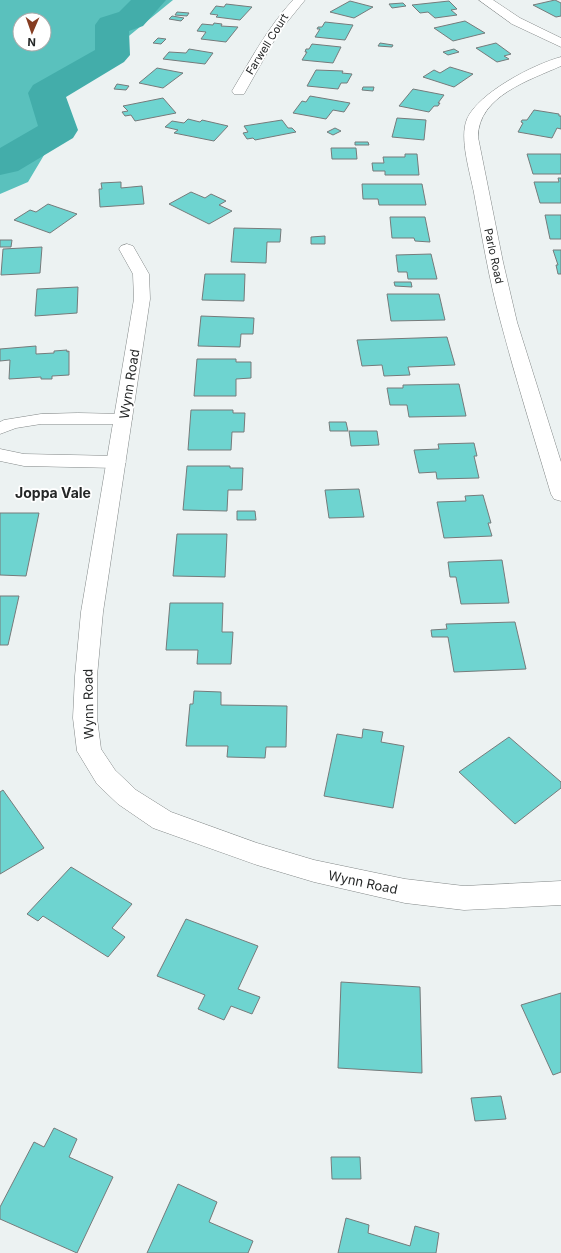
<svg xmlns="http://www.w3.org/2000/svg" width="561" height="1253" font-family="Inter,sans-serif">
<style>
.forest{fill:#5ac1bd;fill-rule:evenodd}
.lines{fill:none;stroke-linecap:round;stroke-linejoin:round}
.river{fill:#43adaa;fill-rule:evenodd}
.building{fill:#6ed4d0;stroke:#767b7b}
.lane-casing{stroke:#838888;stroke-width:1}
.street-casing{stroke:#838888;stroke-width:1}
.lane{fill:#fff;fill-rule:evenodd}
.street{fill:#fff;fill-rule:evenodd}
.labels{text-anchor:middle;stroke-width:3.5;stroke-linejoin:round;paint-order:stroke}
.far-street-label{font-size:11px;fill:#252727;stroke:#fff}
.street-label{font-size:13px;fill:#252727;stroke:#fff}
.neighbourhood-label{font-size:14px;font-weight:bold;fill:#252727;stroke:#fff}
</style>
<rect width="100%" height="100%" fill="#ecf2f2"/>
<path class="forest" d="M0,0H173L70,84L50,145L28,182L0,194ZM20,20H44V44H20Z"/>
<g class="lines">
<polygon class="river" points="131,0 166,0 143,26 129,31 130,55 124,62 66,97 78,130 73,138 18,171 0,175 0,148 38,126 28,93 33,85 95,50 95,25 100,18 119,12"/>
</g>
<g class="building">
<polygon points="555,0 561,3 561,16 556,17 533,5"/>
<polygon points="350,1 373,7 354,18 330,12"/>
<polygon points="449,1 457,9 451,10 457,15 435,18 428,12 420,13 412,5"/>
<polygon points="403,3 406,6 392,8 389,4"/>
<polygon points="226,4 252,7 240,20 216,17 218,15 210,14 216,6 224,7"/>
<polygon points="177,12 189,13 187,16 175,15"/>
<polygon points="172,16 184,18 181,21 169,19"/>
<polygon points="465,21 485,33 453,41 434,28"/>
<polygon points="325,22 353,25 345,40 315,37 320,29 317,29 318,27 322,27"/>
<polygon points="214,23 222,24 221,26 238,27 226,42 201,39 206,32 197,31 202,24 213,25"/>
<polygon points="158,38 166,39 161,44 153,43"/>
<polygon points="380,43 393,45 392,47 378,46"/>
<polygon points="496,43 511,54 504,56 509,59 497,62 476,48"/>
<polygon points="312,44 341,47 333,63 302,60 307,52 305,52 306,49 309,49"/>
<polygon points="189,49 213,53 205,64 163,59 169,52 186,53"/>
<polygon points="454,49 459,52 448,55 443,52"/>
<polygon points="450,67 473,74 454,87 423,77 434,70 440,73"/>
<polygon points="157,68 183,73 163,88 139,83"/>
<polygon points="316,70 343,71 342,73 352,74 347,83 341,83 338,89 307,86"/>
<polygon points="117,84 129,86 126,90 114,89"/>
<polygon points="363,87 374,87 373,91 362,90"/>
<polygon points="413,89 444,95 438,103 440,103 438,106 434,106 429,112 399,106"/>
<polygon points="310,96 350,103 344,112 333,110 326,119 293,113 302,101 306,102"/>
<polygon points="163,98 176,113 135,121 131,115 125,116 122,112 128,111 123,106"/>
<polygon points="534,110 559,114 559,116 561,116 561,129 557,128 552,138 518,132 523,123 521,122 522,120 527,120"/>
<polygon points="397,118 426,120 424,140 392,137"/>
<polygon points="188,119 200,122 202,120 228,126 214,141 174,133 178,130 165,127 172,121 184,123"/>
<polygon points="282,120 288,128 292,128 296,132 255,140 253,138 247,139 243,133 248,132 244,126"/>
<polygon points="335,128 341,131 333,135 327,132"/>
<polygon points="355,142 368,142 369,145 355,145"/>
<polygon points="331,148 356,148 357,159 332,159"/>
<polygon points="405,154 417,154 419,175 385,175 385,171 373,171 372,163 384,163 383,157 405,157"/>
<polygon points="527,154 561,154 561,174 533,174"/>
<polygon points="558,178 561,178 561,203 540,203 534,182 559,182"/>
<polygon points="121,182 121,188 142,186 144,204 100,207 99,189 102,189 101,183"/>
<polygon points="362,184 422,184 426,205 379,205 378,199 363,199"/>
<polygon points="191,192 205,198 211,194 226,201 219,205 232,211 209,224 169,204"/>
<polygon points="48,204 77,214 50,233 14,220 30,210 36,212"/>
<polygon points="545,215 561,215 561,239 550,239"/>
<polygon points="390,217 425,217 430,242 415,241 414,238 392,238"/>
<polygon points="234,228 281,229 280,242 267,242 266,263 231,262"/>
<polygon points="325,236 325,244 311,244 311,237"/>
<polygon points="0,240 12,240 11,247 0,247"/>
<polygon points="42,247 40,273 1,275 3,249"/>
<polygon points="553,250 561,250 561,274 558,274 556,265 558,265"/>
<polygon points="431,254 437,279 408,279 407,272 398,272 396,255"/>
<polygon points="205,274 245,274 244,301 202,300"/>
<polygon points="394,282 411,282 412,287 395,286"/>
<polygon points="78,287 77,313 35,316 37,289"/>
<polygon points="387,294 439,294 445,320 391,321"/>
<polygon points="201,316 254,318 253,334 241,334 240,347 198,346"/>
<polygon points="447,337 455,365 408,367 410,375 384,376 382,365 362,366 357,340"/>
<polygon points="36,346 36,354 54,353 54,351 67,350 67,352 69,351 69,375 52,376 52,379 41,379 41,377 9,379 10,360 0,361 0,349"/>
<polygon points="197,359 236,359 236,362 251,362 251,378 236,379 236,396 194,396"/>
<polygon points="459,384 466,416 409,417 407,405 390,405 387,388 403,388 403,385"/>
<polygon points="191,410 233,410 233,413 245,413 244,432 232,432 231,450 188,450"/>
<polygon points="329,422 346,422 348,431 330,431"/>
<polygon points="349,431 377,431 379,445 351,446"/>
<polygon points="474,443 477,456 474,456 479,478 437,479 436,472 419,473 414,450 439,449 438,444"/>
<polygon points="187,466 230,466 230,468 243,468 242,490 228,490 227,511 183,510"/>
<polygon points="359,489 364,517 329,518 325,490"/>
<polygon points="483,495 491,523 488,523 492,536 444,538 437,502 466,501 465,496"/>
<polygon points="237,511 255,511 256,520 237,520"/>
<polygon points="0,513 39,513 26,576 0,575"/>
<polygon points="177,534 227,534 225,577 173,576"/>
<polygon points="502,560 509,603 461,604 456,577 450,577 448,562"/>
<polygon points="0,596 19,596 8,645 0,645"/>
<polygon points="170,603 223,603 222,632 233,632 231,664 197,664 198,650 166,650"/>
<polygon points="515,622 526,669 454,672 448,637 432,637 431,630 447,629 446,624"/>
<polygon points="194,691 221,692 221,705 287,706 286,747 266,747 265,758 227,757 228,746 186,746 190,704 193,704"/>
<polygon points="363,729 383,732 381,742 404,746 393,808 324,796 337,734 362,738"/>
<polygon points="509,737 561,782 561,788 515,824 459,772"/>
<polygon points="3,790 44,848 0,874 0,792"/>
<polygon points="71,867 132,904 112,928 125,937 108,957 43,916 38,921 27,914"/>
<polygon points="186,919 258,946 238,989 260,997 252,1014 231,1006 224,1020 198,1009 205,995 157,976"/>
<polygon points="341,982 420,987 422,1073 338,1068"/>
<polygon points="561,993 561,1072 553,1075 521,1005"/>
<polygon points="501,1096 506,1119 475,1121 471,1098"/>
<polygon points="54,1128 77,1139 69,1157 113,1177 77,1253 0,1219 0,1207 34,1142 44,1147"/>
<polygon points="331,1157 360,1157 361,1179 332,1179"/>
<polygon points="178,1184 217,1202 209,1222 253,1241 248,1253 147,1253"/>
<polygon points="346,1218 369,1225 368,1233 410,1246 415,1226 439,1233 436,1253 338,1253"/>
</g>
<g class="lines">
<defs>
<g id="lane">
<polygon points="78,413 124,414 130,415 132,419 130,423 124,424 41,424 16,428 0,434 0,422 4,420 41,414"/>
<polygon points="0,449 24,454 117,456 123,458 126,462 123,466 117,468 24,466 0,461"/>
</g>
<g id="street">
<path d="M293,0H305L279,32L244,94H234L232,91C251,59 268,27 293,0Z"/>
<polygon points="479,0 493,0 520,18 561,38 561,47 512,24"/>
<path d="M561,57V66C530,80 478,96 478,137L503,262L517,322L561,462V501L554,499L551,494C534,437 516,380 501,323C489,280 482,236 474,193C470,172 459,138 467,119C478,93 534,64 561,57Z"/>
<polygon points="127,244 133,246 149,274 150,299 103,612 97,676 97,718 101,749 115,770 136,790 171,812 257,843 314,860 405,879 464,886 561,881 561,905 464,910 405,903 314,882 257,865 153,828 118,804 97,784 77,751 73,718 75,676 81,612 134,299 133,274 119,249 121,246"/>
</g>
</defs>
<use href="#lane" class="lane-casing"/>
<use href="#street" class="street-casing"/>
<use href="#lane" class="lane"/>
<use href="#street" class="street"/>
</g>
<g class="labels">
<g class="far-street-label">
<text transform="translate(267 44) rotate(-58)" y="4">Farwell Court</text>
<text transform="translate(494 256) rotate(78)" y="4">Parlo Road</text>
</g>
<g class="street-label">
<text transform="translate(129 384) rotate(-81)" y="5">Wynn Road</text>
<text transform="translate(88 704) rotate(-91)" y="5">Wynn Road</text>
<text transform="translate(363 882) rotate(12)" y="5">Wynn Road</text>
</g>
<g class="neighbourhood-label">
<text x="53" y="498">Joppa Vale</text>
</g>
</g>
<g transform="translate(32 32) rotate(182)"><circle r="19" fill="#ffffff" stroke="#a8a9a9"/>
<path d="M0-3L7 15L0 10L-7 15Z" fill="#863d22"/>
<text y="-6" font-size="11" font-weight="bold" text-anchor="middle" fill="#252727">N</text>
</g>
</svg>
